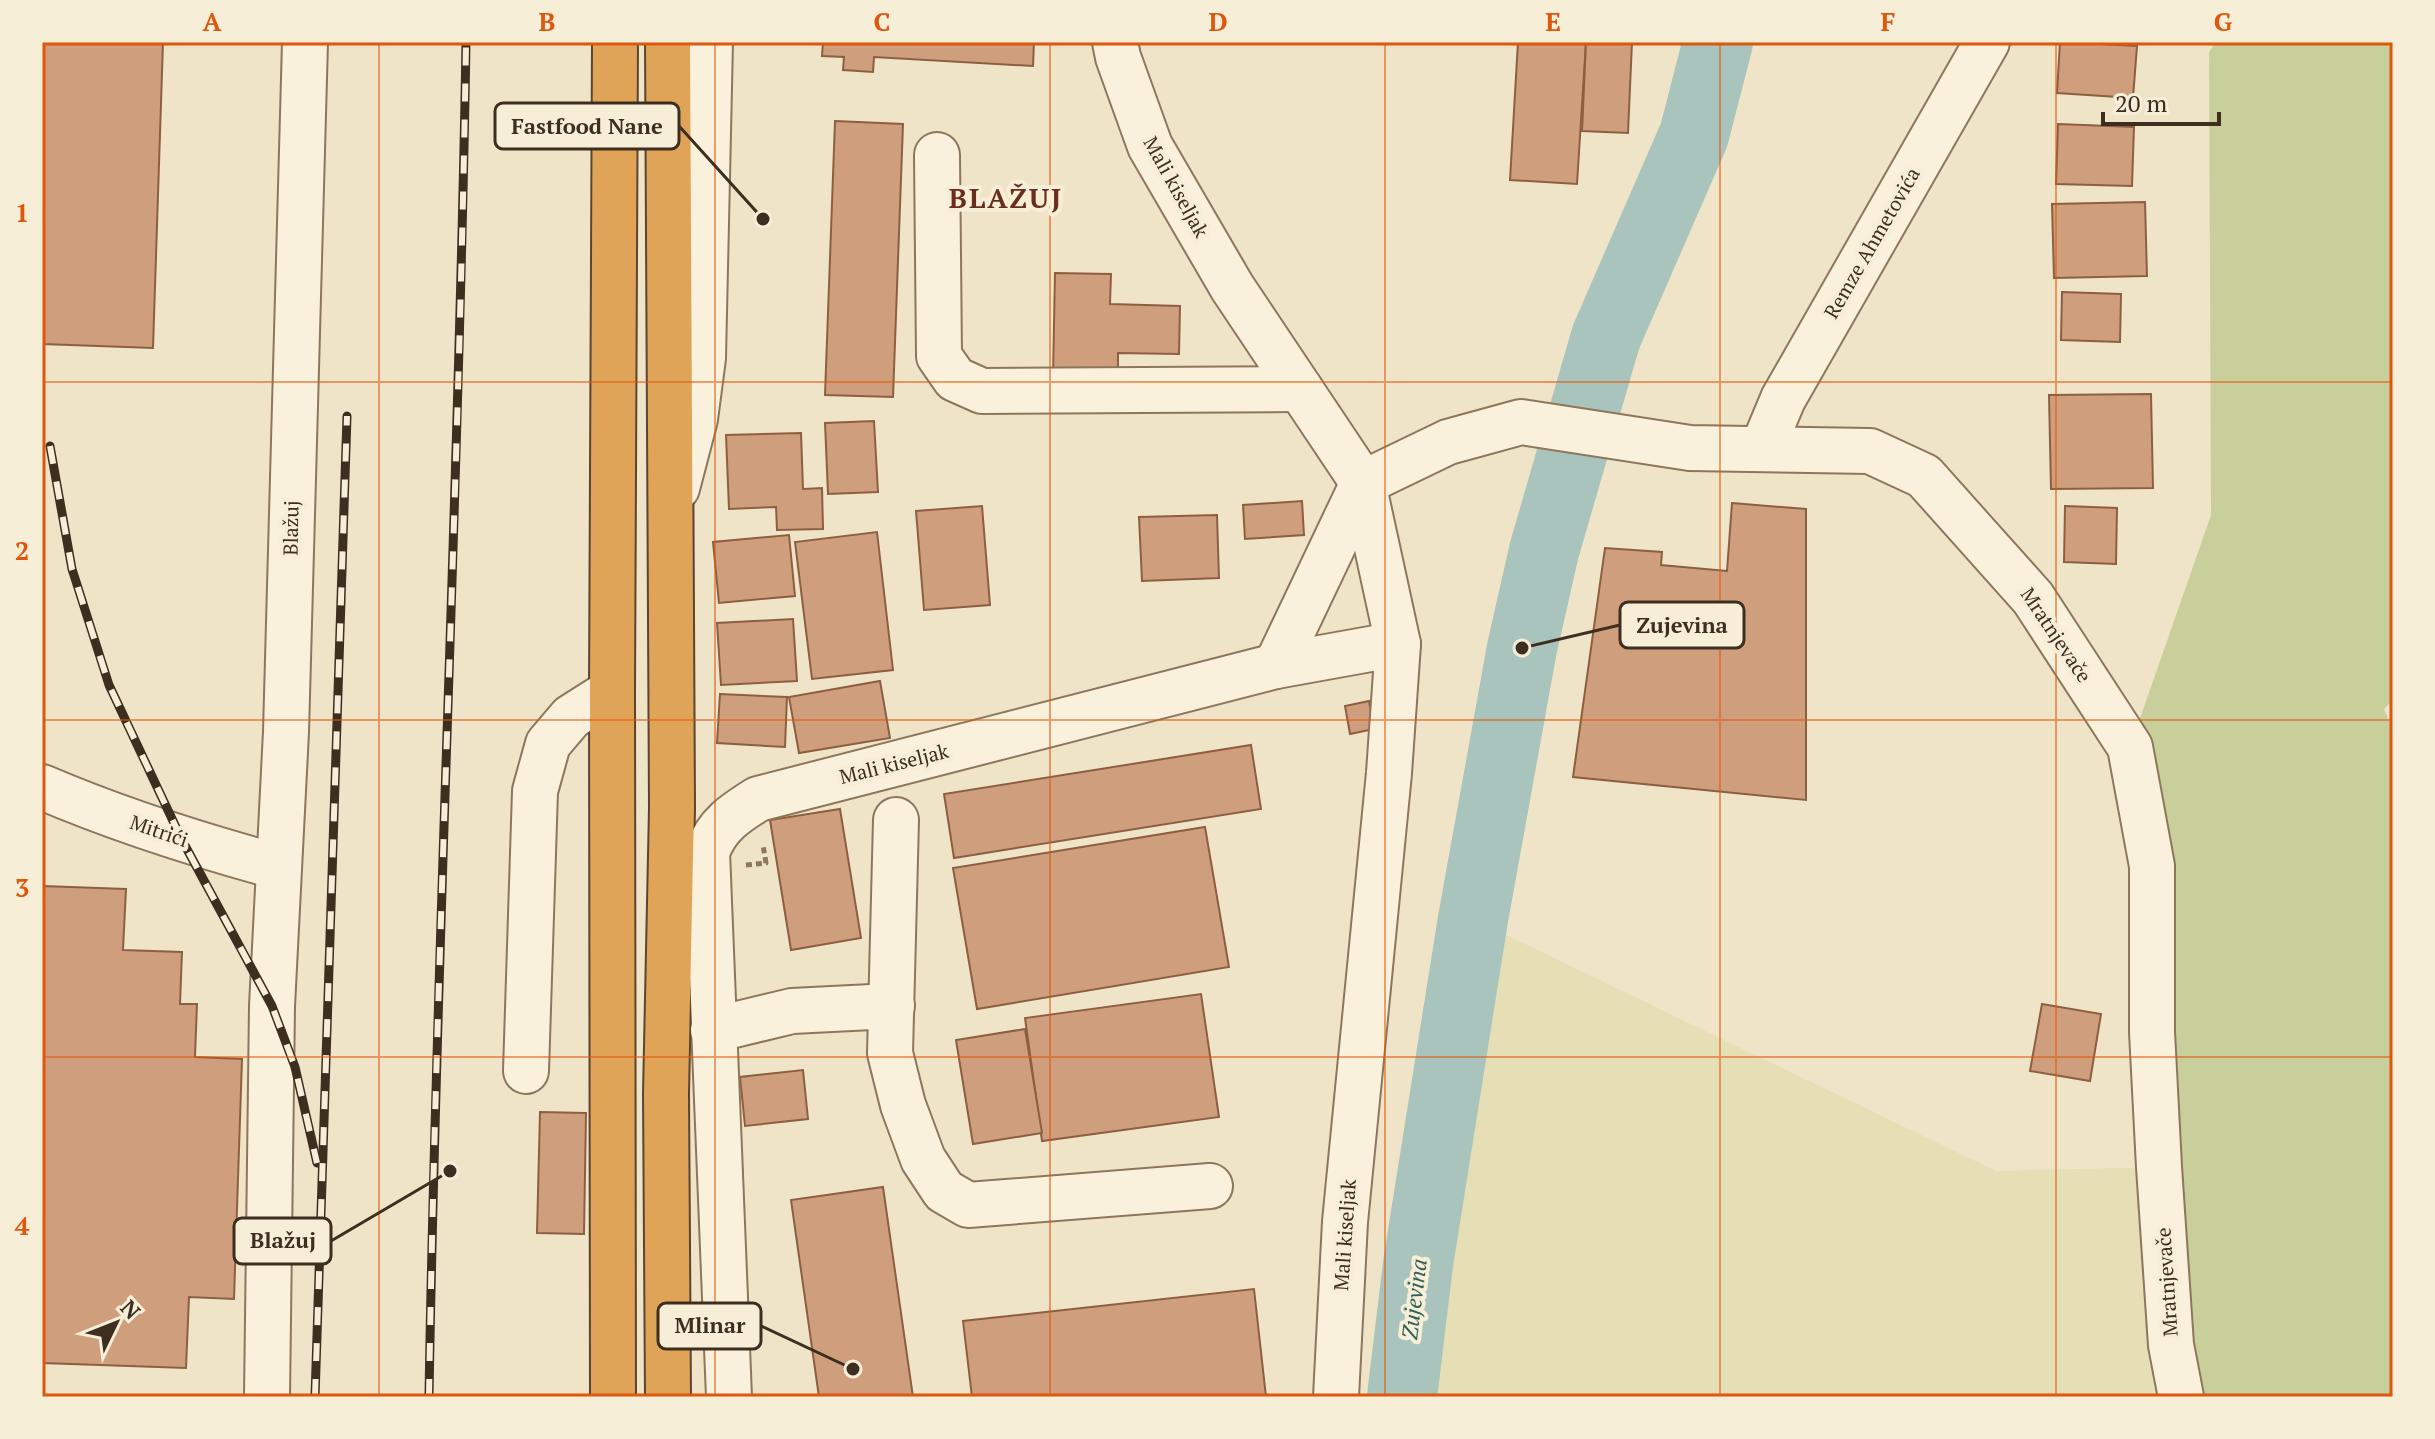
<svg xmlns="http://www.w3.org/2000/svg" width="2435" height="1439" font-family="'PT Serif',serif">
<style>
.farmland{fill:#e6deb5}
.green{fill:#c9cf9b}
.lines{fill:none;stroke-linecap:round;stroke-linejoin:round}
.river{stroke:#a9c4bc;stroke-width:70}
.building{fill:#cf9f7d;stroke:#8d5f41;stroke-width:2}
.minor-casing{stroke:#8d765c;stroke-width:48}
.highway-casing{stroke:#5b4430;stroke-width:48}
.path{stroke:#8d765c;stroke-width:5;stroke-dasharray:6 4;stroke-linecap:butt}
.minor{stroke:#faf1dc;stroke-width:44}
.highway{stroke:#e0a458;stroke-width:44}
.rail-casing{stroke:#3d2e20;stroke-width:9}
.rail{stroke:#f7eed8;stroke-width:6;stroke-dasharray:18;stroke-linecap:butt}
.grid{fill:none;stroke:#df570d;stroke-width:2;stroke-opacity:0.55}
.labels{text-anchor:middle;stroke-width:8;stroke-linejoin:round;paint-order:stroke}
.street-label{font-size:20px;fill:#3d2e20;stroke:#f7eed8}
.water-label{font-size:22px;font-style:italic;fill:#2f5d5a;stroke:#f7eed8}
.district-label{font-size:28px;font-weight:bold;letter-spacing:2px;fill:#6b2e1e;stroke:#f7eed8}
.leader{fill:none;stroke:#3d2e20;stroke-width:3}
.callout-dot{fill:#3d2e20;stroke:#f7eed8;stroke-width:3}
.callout{fill:#f7eed8;stroke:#3d2e20;stroke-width:3}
.callout-label{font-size:22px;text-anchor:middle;font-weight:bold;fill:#3d2e20}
.neatline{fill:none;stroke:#df570d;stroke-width:3}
.grid-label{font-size:26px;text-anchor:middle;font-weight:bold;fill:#df570d}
</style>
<rect width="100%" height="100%" fill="#f0e4c8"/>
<polygon class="farmland" points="1473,919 1996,1171 2159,1167 2181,1397 1402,1397 1418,1264"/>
<polygon class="green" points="2216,42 2393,42 2393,700 2384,709 2393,731 2393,1397 2181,1397 2130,747 2211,515 2209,52"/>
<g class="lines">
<polyline class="river" points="1402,1397 1418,1264 1473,919 1522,648 1544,551 1606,337 1694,135 1718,42"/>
</g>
<g class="building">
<polygon points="42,42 163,42 153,348 42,344"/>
<polygon points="823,42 1034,42 1033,66 874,57 873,72 843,70 844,57 822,56"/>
<polygon points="1518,42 1586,42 1577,184 1510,180"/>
<polygon points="1586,42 1632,42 1628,133 1582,131"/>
<polygon points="2060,42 2137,46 2133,98 2057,93"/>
<polygon points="835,121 903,124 893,397 825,395"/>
<polygon points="2058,124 2134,127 2132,186 2056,184"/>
<polygon points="2145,202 2147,276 2054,278 2052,204"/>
<polygon points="1055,273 1111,274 1110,304 1180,306 1179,354 1118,353 1118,379 1053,378"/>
<polygon points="2062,292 2121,294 2120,342 2061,340"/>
<polygon points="2151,394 2153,488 2051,489 2049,395"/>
<polygon points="874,421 878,492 828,494 825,423"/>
<polygon points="801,433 803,489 822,488 823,529 777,530 776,507 729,509 726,435"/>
<polygon points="1302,501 1304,535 1245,539 1243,505"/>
<polygon points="1732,503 1806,509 1806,800 1573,777 1605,548 1662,552 1661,565 1727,571"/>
<polygon points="982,506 990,605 924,610 916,511"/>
<polygon points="2065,506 2117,508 2116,564 2064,562"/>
<polygon points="1217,515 1219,578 1142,581 1139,517"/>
<polygon points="877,532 893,670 812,679 795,542"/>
<polygon points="789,535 795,596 719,603 713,542"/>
<polygon points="793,619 797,681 721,685 717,623"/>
<polygon points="880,681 890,738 799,753 789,697"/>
<polygon points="720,694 787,697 785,747 717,743"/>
<polygon points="1369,701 1374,729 1350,734 1345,706"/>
<polygon points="1251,745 1261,809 954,858 944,794"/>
<polygon points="840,809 861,938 791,950 770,820"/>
<polygon points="1205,827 1229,967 977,1009 953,868"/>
<polygon points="42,886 126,889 123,950 182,952 180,1004 197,1004 195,1057 242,1059 234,1299 189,1297 186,1368 42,1363"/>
<polygon points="1201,994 1219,1117 1042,1141 1025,1018"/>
<polygon points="2042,1004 2101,1014 2090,1081 2030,1071"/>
<polygon points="1025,1029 1042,1133 973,1144 956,1040"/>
<polygon points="803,1070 808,1119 745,1126 740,1077"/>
<polygon points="540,1112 586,1113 584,1234 537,1233"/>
<polygon points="883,1187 913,1397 819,1397 791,1200"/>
<polygon points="1254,1289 1266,1397 972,1397 963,1321"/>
</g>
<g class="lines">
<defs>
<g id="minor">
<polyline points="1115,42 1118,57 1150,146 1232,287 1363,483 1398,644 1389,773 1345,1222 1336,1397"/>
<polyline points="937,155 939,356 955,379 982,391 1300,389"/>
<polyline points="1763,447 1783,399 1987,42"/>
<polyline points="677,488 695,419 703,358 710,42"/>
<polyline points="1276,666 1363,483 1448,442 1521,422 1690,448 1870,451 1924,476 2033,598 2130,747 2152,866 2152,1032 2159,1167 2171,1345 2181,1397"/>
<path d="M42,787C119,820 198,845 279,867"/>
<polyline points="896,820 890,1053 903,1105 923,1159 944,1191 968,1205 1210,1186"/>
<polyline points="713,1030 792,1011 892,1006"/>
<polyline points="526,1071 535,791 548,744 571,717 612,691"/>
<polyline points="267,1397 272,1006 286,732 305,42"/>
<path d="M729,1397L707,852C717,825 734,814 758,799L1276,666L1398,644"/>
</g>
<g id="highway">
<polyline points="668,42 672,808 666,1094 668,1397"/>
<polyline points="613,1397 612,691 615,42"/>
</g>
</defs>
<use href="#minor" class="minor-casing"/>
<use href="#highway" class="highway-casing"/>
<polyline class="path" points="746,865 766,863 763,845"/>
<use href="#minor" class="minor"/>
<use href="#highway" class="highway"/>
<defs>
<g id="rail">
<polyline points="50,446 72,569 109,685 182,840 272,1006 295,1067 317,1163"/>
<polyline points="315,1397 347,416"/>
<path d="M429,1397C436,945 459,494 466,42"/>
</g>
</defs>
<use href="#rail" class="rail-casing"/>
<use href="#rail" class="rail"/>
</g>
<path class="grid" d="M379,42V1397M715,42V1397M1050,42V1397M1385,42V1397M1720,42V1397M2056,42V1397M42,382H2393M42,720H2393M42,1057H2393"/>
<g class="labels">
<g class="street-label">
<text transform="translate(1176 187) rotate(61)" y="7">Mali kiseljak</text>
<text transform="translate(1872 243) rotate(-60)" y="7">Remze Ahmetovića</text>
<text transform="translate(291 528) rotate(-89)" y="7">Blažuj</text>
<text transform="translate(2056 635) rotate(56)" y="7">Mratnjevače</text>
<text transform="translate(894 764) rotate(-14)" y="7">Mali kiseljak</text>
<text transform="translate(159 831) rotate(19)" y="7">Mitrići</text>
<text transform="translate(1345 1235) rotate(-86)" y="7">Mali kiseljak</text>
<text transform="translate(2167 1282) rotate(-94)" y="7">Mratnjevače</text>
</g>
<g class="water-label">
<text transform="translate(1414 1299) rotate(-83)" y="8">Zujevina</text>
</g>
<g class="district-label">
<text x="1006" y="208">BLAŽUJ</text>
</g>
</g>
<path class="leader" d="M763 219L679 126M1522 648L1620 625M450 1171L331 1241M853 1369L761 1326"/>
<g class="callout-dot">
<circle cx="763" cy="219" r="8"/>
<circle cx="1522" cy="648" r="8"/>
<circle cx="450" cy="1171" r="8"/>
<circle cx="853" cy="1369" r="8"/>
</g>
<g class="callout">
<rect x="495" y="103" width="184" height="46" rx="8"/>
<rect x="1620" y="602" width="124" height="46" rx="8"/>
<rect x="234" y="1218" width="97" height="46" rx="8"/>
<rect x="658" y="1303" width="103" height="46" rx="8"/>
</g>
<g class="callout-label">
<text x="587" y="134">Fastfood Nane</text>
<text x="1682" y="633">Zujevina</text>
<text x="283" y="1248">Blažuj</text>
<text x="710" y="1333">Mlinar</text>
</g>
<rect width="2435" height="1439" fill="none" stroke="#f7eed8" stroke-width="88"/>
<g transform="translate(116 1323) rotate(47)" stroke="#f7eed8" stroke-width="6" paint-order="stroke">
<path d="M0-6L14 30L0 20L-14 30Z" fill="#3d2e20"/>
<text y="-12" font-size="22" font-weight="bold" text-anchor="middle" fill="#3d2e20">N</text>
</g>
<path d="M2103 112v12h116v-12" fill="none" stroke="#3d2e20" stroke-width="4"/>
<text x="2115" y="112" font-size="24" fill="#3d2e20" stroke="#f7eed8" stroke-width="6" paint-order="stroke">20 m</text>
<rect x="44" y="44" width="2347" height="1351" class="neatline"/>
<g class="grid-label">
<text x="212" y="31">A</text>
<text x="547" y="31">B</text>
<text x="882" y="31">C</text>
<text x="1218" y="31">D</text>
<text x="1553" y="31">E</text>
<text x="1888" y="31">F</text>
<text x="2223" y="31">G</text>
<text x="22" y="222">1</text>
<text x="22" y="560">2</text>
<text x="22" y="897">3</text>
<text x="22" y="1235">4</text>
</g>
</svg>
